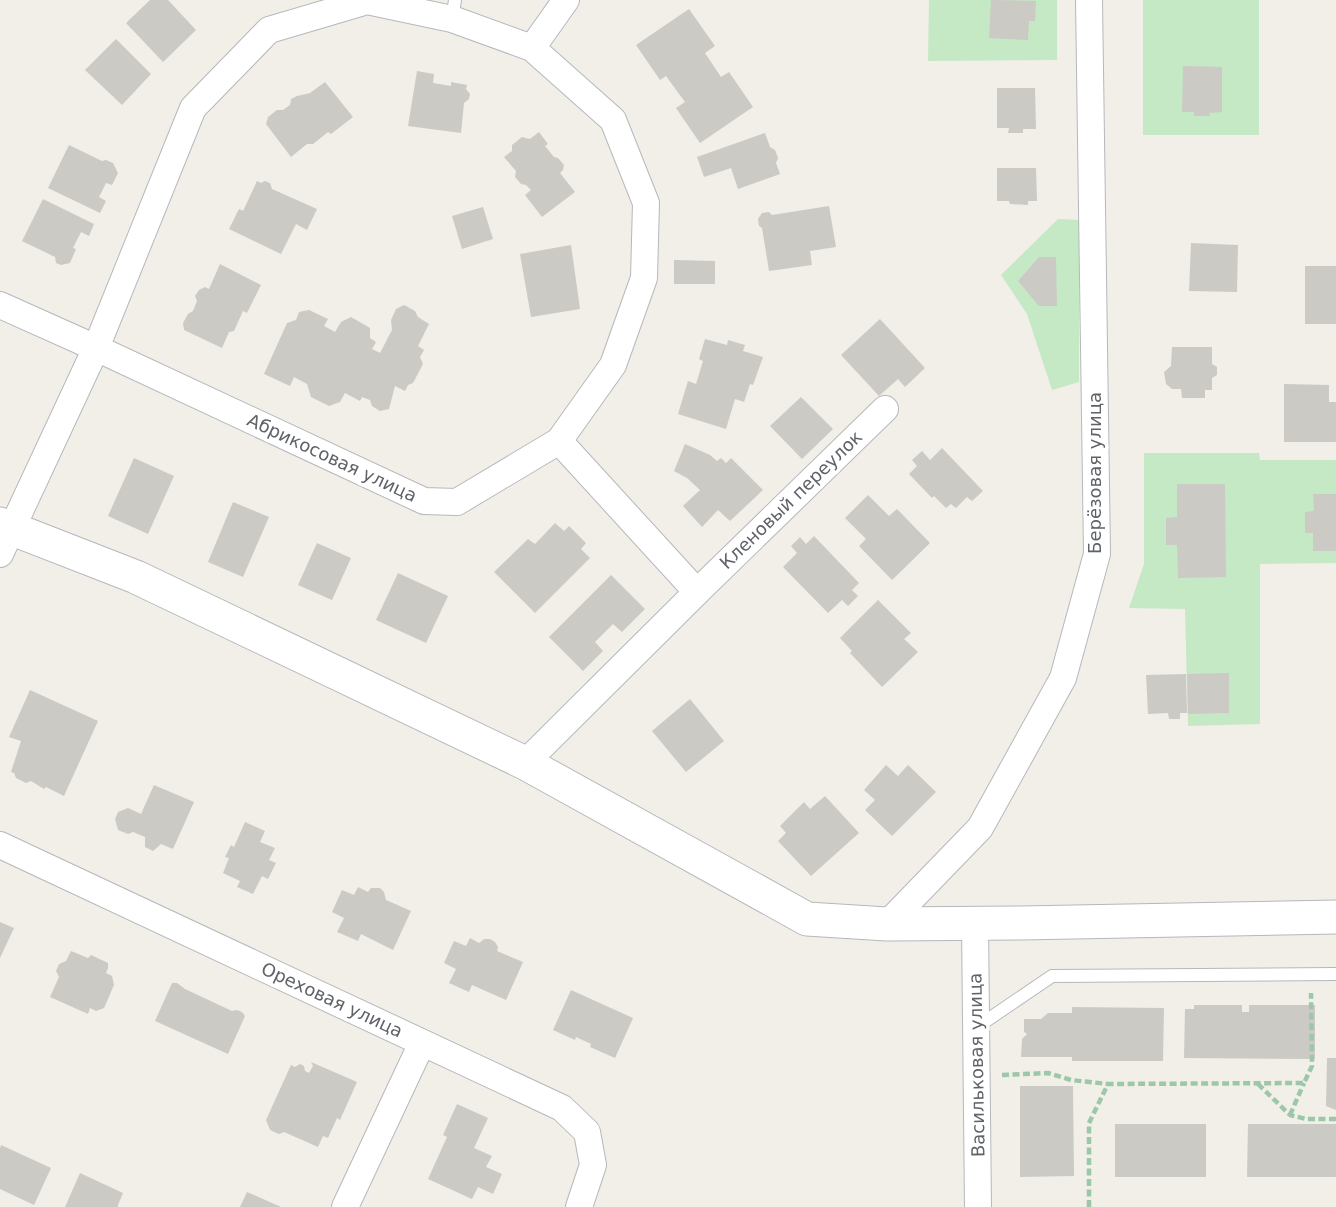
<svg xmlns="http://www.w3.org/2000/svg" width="1336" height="1207" font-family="'DejaVu Sans',sans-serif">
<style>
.green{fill:#c5e8c5}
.building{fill:#cccac5}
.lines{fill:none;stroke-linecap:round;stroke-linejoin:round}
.service-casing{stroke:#b5b8bc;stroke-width:14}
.minor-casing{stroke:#b5b8bc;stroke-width:28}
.tertiary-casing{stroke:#b5b8bc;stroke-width:35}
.path{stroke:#9cc7a9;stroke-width:4.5;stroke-dasharray:7 3.5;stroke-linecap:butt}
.service{stroke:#fff;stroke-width:12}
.minor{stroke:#fff;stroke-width:26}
.tertiary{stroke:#fff;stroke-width:33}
.labels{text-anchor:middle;stroke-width:7;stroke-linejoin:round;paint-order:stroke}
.street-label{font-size:18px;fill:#5f6368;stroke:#fff}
</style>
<rect width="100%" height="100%" fill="#f1efe8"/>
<g class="green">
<polygon points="929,0 1057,0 1057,60 928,61"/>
<rect x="1143" y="0" width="116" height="135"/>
<polygon points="1058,219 1079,220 1079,382 1052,390 1027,314 1001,275"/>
<polygon points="1144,453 1259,453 1260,460 1336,460 1336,563 1260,564 1260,724 1188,726 1185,609 1129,608 1144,564"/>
</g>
<g class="building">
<polygon points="150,0 168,0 196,30 163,62 126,23"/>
<polygon points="991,0 1036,1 1035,21 1029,21 1028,40 989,38"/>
<polygon points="689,9 715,46 705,53 721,77 729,72 753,107 700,143 676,108 685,102 666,76 660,80 636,45"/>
<polygon points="116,39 151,74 122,105 85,70"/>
<polygon points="1183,66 1222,67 1222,112 1209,113 1210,116 1194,116 1194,112 1182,112"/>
<polygon points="417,71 434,74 433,83 451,86 451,82 467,85 466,89 470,94 469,99 464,103 461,133 408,126"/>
<polygon points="325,82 353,117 331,134 328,132 313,144 307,144 291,157 266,124 268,117 277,110 283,110 290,105 291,99 297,96 310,93"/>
<polygon points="997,88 1035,88 1036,129 1023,129 1023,133 1008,133 1009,128 997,128"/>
<polygon points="539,132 548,144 545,146 554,157 558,158 564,165 563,170 560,173 575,192 542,217 525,195 531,190 526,185 521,184 515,177 516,171 504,157 512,151 512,145 522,137 530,139"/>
<polygon points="765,133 770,147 775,150 778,158 776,163 780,174 738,189 731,168 704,177 697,157"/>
<polygon points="69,145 102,161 106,160 113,163 118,173 112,185 106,183 99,197 106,201 100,213 48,188"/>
<polygon points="997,168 1036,168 1037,201 1028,201 1028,205 1010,204 1009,201 997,201"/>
<polygon points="257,181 261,183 265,181 270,183 272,189 317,209 307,230 296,224 281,254 229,229 239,209 243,211"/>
<polygon points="43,199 94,224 89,236 81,232 73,248 76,249 70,263 61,265 56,263 55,257 22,241"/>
<polygon points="829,206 836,247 810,251 812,265 769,271 762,228 759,226 758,219 762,213 769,212 772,215"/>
<polygon points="483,207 493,239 462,249 452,216"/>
<polygon points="1191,243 1238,245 1237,292 1189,291"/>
<polygon points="571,245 580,309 531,317 520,254"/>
<polygon points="1039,257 1056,257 1057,306 1039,306 1018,281"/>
<polygon points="674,260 715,261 715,284 674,284"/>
<polygon points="220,264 261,285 247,313 243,311 234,331 229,332 222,348 184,330 183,323 188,314 193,311 197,301 195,296 199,290 205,287 209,289"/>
<rect x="1305" y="266" width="31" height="58"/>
<polygon points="404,305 415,311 418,317 429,324 418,346 424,350 420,357 423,364 413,383 408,385 405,391 395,386 389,409 380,411 372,406 370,400 362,397 360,401 345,393 340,402 329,406 311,397 307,384 294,377 290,386 264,374 287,323 296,320 299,312 309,310 328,319 324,326 335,332 341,322 351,317 370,328 370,338 376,342 372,349 380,353 392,330 391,320 396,309"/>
<polygon points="880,319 925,368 905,387 898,379 879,396 841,355"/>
<polygon points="705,339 727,345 728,340 745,345 743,351 763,357 753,385 750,384 744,402 735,399 726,429 678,414 688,381 696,384 703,361 699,359"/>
<polygon points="1172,347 1212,347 1212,364 1217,367 1217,375 1212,378 1212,390 1205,390 1205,398 1182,398 1181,389 1172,389 1166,384 1164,372 1171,366"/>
<polygon points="1284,384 1329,385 1329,402 1336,402 1336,442 1284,442"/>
<polygon points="801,397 833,429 802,459 770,426"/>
<polygon points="685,444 710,455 717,461 721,458 726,463 731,458 763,490 730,521 718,510 702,527 683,506 700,490 687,478 674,471"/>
<polygon points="942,448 983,491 972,501 967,497 956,508 951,504 946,508 934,496 932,498 909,474 917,466 912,460 922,451 930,460"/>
<polygon points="134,458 174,476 148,534 108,516"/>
<polygon points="1177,484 1225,484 1226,577 1178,578 1177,545 1166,545 1166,518 1177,517"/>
<polygon points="1313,494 1336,494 1336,551 1313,551 1313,533 1305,533 1305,512 1314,511"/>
<polygon points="868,495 889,516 897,509 930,543 892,580 859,546 866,539 845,518"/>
<polygon points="233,502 269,517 243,577 208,562"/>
<polygon points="555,523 564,531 569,526 586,543 581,549 590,558 535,613 494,572 528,539 535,544"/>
<polygon points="814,536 859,583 852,590 858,596 848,606 842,600 828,613 783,567 797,553 791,546 800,537 806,544"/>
<polygon points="317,543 351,558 332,600 298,585"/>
<polygon points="398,573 448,596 426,643 376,620"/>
<polygon points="611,575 645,609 622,632 613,624 595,642 603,651 583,671 549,637"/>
<polygon points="878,600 911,633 904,639 918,652 882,687 850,653 852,651 840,638"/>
<polygon points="1229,673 1229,713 1188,714 1187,674"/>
<polygon points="1186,674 1187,713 1180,713 1180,719 1169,719 1168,713 1148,714 1146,675"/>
<polygon points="30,690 98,721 64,796 46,787 44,789 31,781 26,783 16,778 14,773 11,772 21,741 9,737"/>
<polygon points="690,699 724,741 686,772 652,731"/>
<polygon points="886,765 898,776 908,765 936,792 892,836 865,810 875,800 864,790"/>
<polygon points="154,785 194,802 173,849 161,844 153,851 145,847 145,837 133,832 128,834 118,830 115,819 118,812 128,808 141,814"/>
<polygon points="825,796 859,833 811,876 778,841 786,833 780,826 804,802 810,809"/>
<polygon points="245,822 265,831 260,842 275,848 269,860 276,863 268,879 262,876 253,894 237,887 240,881 223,873 229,858 225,857 231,845 234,847"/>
<polygon points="358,887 368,892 371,888 380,888 384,892 386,900 411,911 393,950 361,934 358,941 337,932 344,918 332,912 342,890 354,895"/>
<polygon points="0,922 14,928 0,958"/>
<polygon points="470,938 479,943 484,939 490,939 495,942 498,947 497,951 523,962 506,1000 472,985 469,992 449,983 456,969 444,963 454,941 466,946"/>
<polygon points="71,951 88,958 91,955 108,963 108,968 106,973 112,976 114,985 104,1008 96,1011 90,1008 88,1014 50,997 59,977 56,971 59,964 66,961"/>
<polygon points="172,983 177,983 185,989 232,1011 237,1010 242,1012 245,1016 228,1054 155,1021"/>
<polygon points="571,990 633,1018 615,1058 590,1047 591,1044 576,1037 575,1040 553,1030"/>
<polygon points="1194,1005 1242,1005 1242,1012 1249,1012 1249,1005 1315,1005 1315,1059 1184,1058 1185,1009 1194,1009"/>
<polygon points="1072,1007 1164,1008 1163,1061 1072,1061 1072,1057 1021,1057 1022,1039 1027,1034 1024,1032 1024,1019 1041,1019 1048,1013 1072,1013"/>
<polygon points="1327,1058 1336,1058 1336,1110 1326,1106"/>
<polygon points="311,1062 357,1082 340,1120 337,1118 328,1138 323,1136 318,1147 284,1132 279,1134 270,1130 266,1120 291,1065 295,1067 300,1064 304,1066 305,1071 309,1073 313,1066"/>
<polygon points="1020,1086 1073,1086 1074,1176 1020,1177"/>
<polygon points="457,1104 488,1118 474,1148 492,1156 486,1167 502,1174 493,1194 478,1187 472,1199 428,1179 447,1137 443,1135"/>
<rect x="1115" y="1124" width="91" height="53"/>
<polygon points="1248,1124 1336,1124 1336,1177 1247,1177"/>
<polygon points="1,1145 51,1168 34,1205 0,1189 0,1148"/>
<polygon points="80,1173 123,1193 118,1205 118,1207 65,1207"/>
<polygon points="247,1192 281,1207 240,1207"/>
</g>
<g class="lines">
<defs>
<g id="service">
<polyline points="452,19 455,0"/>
<polyline points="977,1027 1052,976 1336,974"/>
</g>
<g id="minor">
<polyline points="532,48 566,0"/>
<polyline points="0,305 96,348 424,501 457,502 559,441 613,365 644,278 646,203 613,120 532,48 452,19 367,1 269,30 193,108 96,348 0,554"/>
<polyline points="697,592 885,409"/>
<polyline points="525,763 697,592 559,441"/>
<polyline points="0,845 562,1108 587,1132 593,1165 579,1207"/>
<polyline points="887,924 980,828 1063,678 1097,554 1089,0"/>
<polyline points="975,924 978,1207"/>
<polyline points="345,1207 422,1043"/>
</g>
<polyline id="tertiary" points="0,524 136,577 525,763 807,919 887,924 1021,923 1336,917"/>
</defs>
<use href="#service" class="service-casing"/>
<use href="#minor" class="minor-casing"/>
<use href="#tertiary" class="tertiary-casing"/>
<g class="path">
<polyline points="1002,1075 1048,1073 1071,1080 1108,1084"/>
<polyline points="1258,1084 1290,1115 1306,1119 1336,1119"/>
<polyline points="1290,1115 1304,1083"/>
<polyline points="1089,1207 1089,1123 1108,1084 1304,1083 1312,1066 1311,993"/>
</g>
<use href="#service" class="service"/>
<use href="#minor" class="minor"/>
<use href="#tertiary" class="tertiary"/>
</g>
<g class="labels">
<g class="street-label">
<text transform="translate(332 458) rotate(25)" y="6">Абрикосовая улица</text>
<text transform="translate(1095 473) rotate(-90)" y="6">Берёзовая улица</text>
<text transform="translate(791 500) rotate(-44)" y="6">Кленовый переулок</text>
<text transform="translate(332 1000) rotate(25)" y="6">Ореховая улица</text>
<text transform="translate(977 1065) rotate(-91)" y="6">Васильковая улица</text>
</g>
</g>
</svg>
